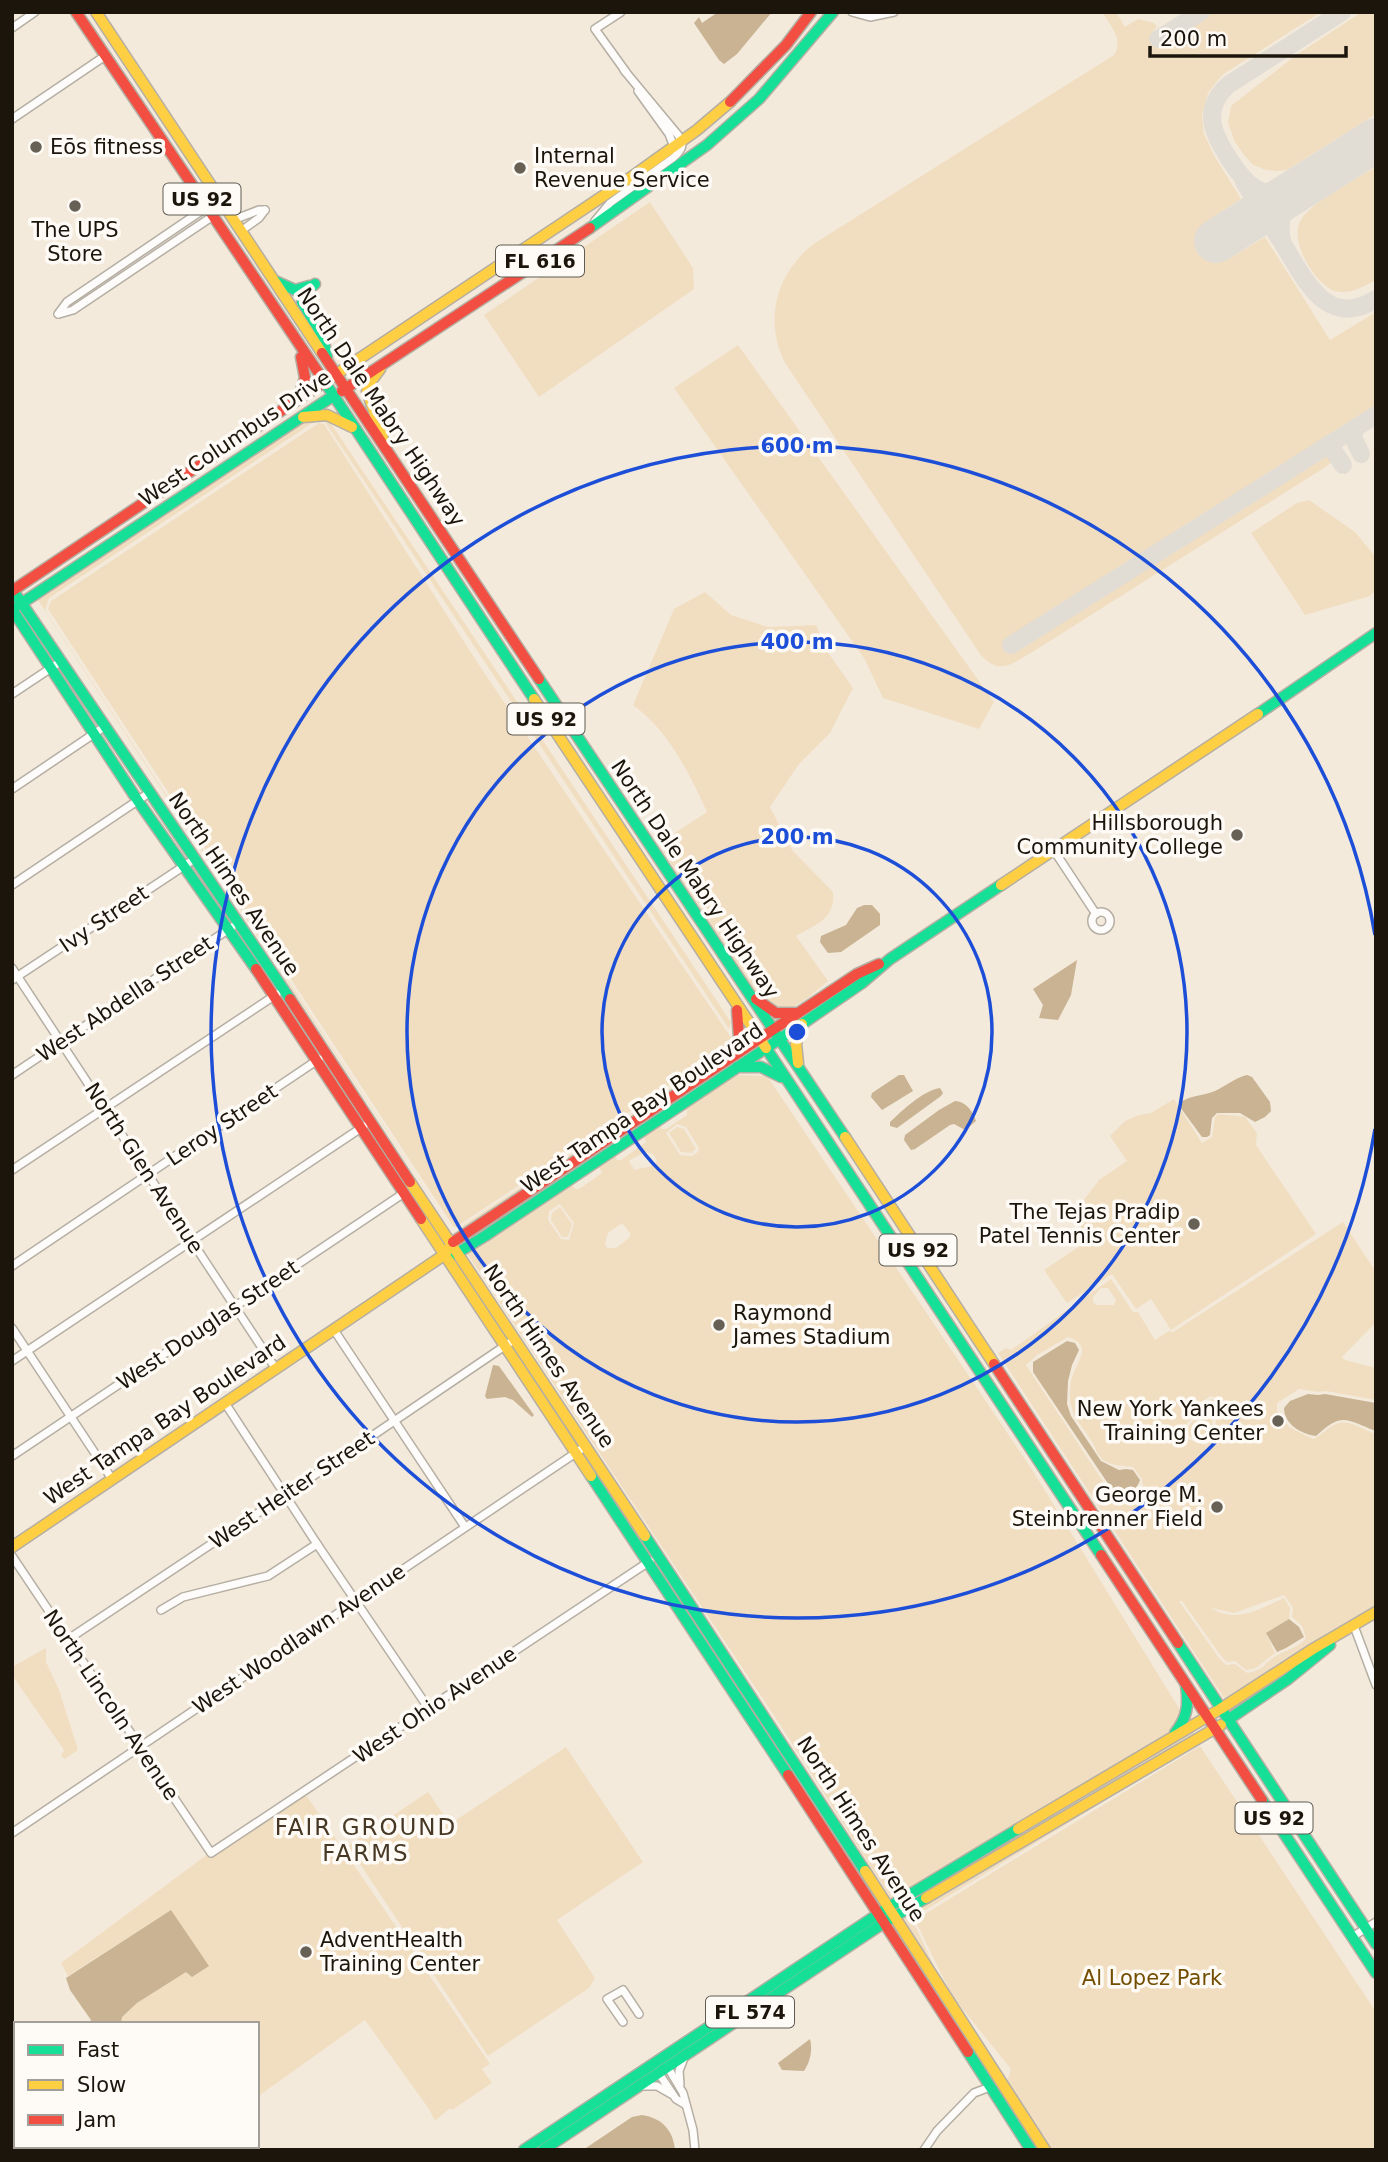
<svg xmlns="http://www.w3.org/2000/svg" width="1388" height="2162" font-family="'DejaVu Sans',sans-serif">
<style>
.green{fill:#f1dec1;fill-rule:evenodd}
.water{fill:#c9b392}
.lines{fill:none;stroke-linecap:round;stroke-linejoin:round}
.taxiway{stroke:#e2ddd4;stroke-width:18}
.runway{stroke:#e2ddd4;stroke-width:44}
.street-casing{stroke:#b5aea3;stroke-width:10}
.fast-casing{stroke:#b5aea3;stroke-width:13}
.slow-casing{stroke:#b5aea3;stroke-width:13}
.jam-casing{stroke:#b5aea3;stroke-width:13}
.street{stroke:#fdfcfa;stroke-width:7}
.fast{stroke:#16e098;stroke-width:10}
.slow{stroke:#ffcf43;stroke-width:10}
.jam{stroke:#f24e42;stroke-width:10}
.ring{fill:none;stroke:#1d4ed8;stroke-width:3.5}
.poi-dot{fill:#676055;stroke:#fefaf5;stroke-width:2.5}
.labels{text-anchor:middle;stroke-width:7;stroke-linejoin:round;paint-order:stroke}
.shield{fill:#fefaf5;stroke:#5f5a52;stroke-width:2}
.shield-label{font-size:19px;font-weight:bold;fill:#1b150c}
.poi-label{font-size:21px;fill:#1b150c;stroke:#fefaf5;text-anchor:start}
.street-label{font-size:21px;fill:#1b150c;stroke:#fefaf5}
.park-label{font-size:21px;fill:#734e00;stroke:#fefaf5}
.neighbourhood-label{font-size:23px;letter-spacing:2px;fill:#463824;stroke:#fefaf5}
.centre{fill:#1d4ed8;stroke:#fefaf5;stroke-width:3.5}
.ring-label{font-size:21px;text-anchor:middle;font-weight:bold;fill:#1d4ed8;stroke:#fefaf5;stroke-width:7;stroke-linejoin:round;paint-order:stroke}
</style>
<rect width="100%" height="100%" fill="#f3eadc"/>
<g class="green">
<path d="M1102,12H1116L1125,27L1138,19L1154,23L1157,27L1153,31L1162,45L1214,12H1321L1222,75L1208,93L1202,115L1204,134L1215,157L1241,199L1204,223L1227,260L1265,237L1330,340L1376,312V408L1007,641L1013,651L1325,455L1330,457L1333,461L1324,468L1034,651C1013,663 999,677 980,654L785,363C763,319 777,272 815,243L1114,55C1124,40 1111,26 1102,12Z"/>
<polygon points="1362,12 1376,12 1376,114 1287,170 1277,171 1266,170 1253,165 1245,156 1235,142 1228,123 1231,106 1296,55"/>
<path d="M1376,167V280C1363,287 1349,295 1335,291C1316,285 1291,244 1299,224C1307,203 1356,179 1376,167Z"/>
<polygon points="650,202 693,268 694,289 539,397 484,315"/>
<polygon points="738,345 994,702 979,729 883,698 864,658 674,388"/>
<polygon points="328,419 731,1022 729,1029 325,422 317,420 49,598 45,610 450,1227 277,966 36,597 308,420"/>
<polygon points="319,423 324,424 481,668 732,1039 726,1048 456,1227 453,1226 48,609 51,601"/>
<polygon points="1309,500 1355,532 1374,555 1376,559 1376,590 1370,596 1305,615 1251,533 1297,503"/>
<path d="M705,592L731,615L768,627L816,625L827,651L853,688L830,733L799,764L770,807L792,850L833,892C836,919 815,925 796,936L828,981C815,991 797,1011 779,1009C773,1008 765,1002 760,998L658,844L707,812C689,773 669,731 633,705L674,609Z"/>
<polygon points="722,1055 724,1057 476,1222 459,1228"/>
<path d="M735,1073L737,1075L767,1076L1033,1471L1183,1715L1169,1734L892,1900L777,1720L466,1252L571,1183L575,1189H579L602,1173L598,1165L614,1154L617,1160H621L646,1142L643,1135L659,1124L662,1129H666L687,1115V1110L681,1109ZM677,1124L686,1127L699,1148L698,1152L692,1156L680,1155L666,1133ZM645,1152L653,1154L657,1160L656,1164C650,1168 642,1167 635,1170L629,1162L630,1160ZM560,1204L574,1223L569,1240L561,1239L548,1220L549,1211ZM622,1223L630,1233V1237L616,1248H607L605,1244L608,1233Z"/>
<polygon points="1174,1099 1202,1143 1212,1137 1215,1117 1219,1114 1245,1117 1257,1133 1256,1145 1316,1234 1171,1330 1151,1299 1136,1309 1112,1274 1067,1303 1044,1270 1089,1240 1073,1214 1099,1180 1127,1161 1110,1136 1125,1121 1139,1115 1151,1113"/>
<polygon points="677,1127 684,1129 696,1149 691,1153 681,1152 669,1133"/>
<polygon points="560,1207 572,1224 568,1237 562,1237 551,1220 552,1213"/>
<path d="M1343,1222L1376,1272V1322L1342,1357L1345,1360L1376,1368V1400L1326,1391L1318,1392L1299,1389L1277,1403V1411L1289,1427L1313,1439C1321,1436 1325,1430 1332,1426C1347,1416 1362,1430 1376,1434V1607L1226,1701L998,1353L1006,1348L1011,1350L1111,1279L1133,1312H1138L1155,1340L1169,1331L1173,1332ZM1101,1288H1108L1116,1300L1114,1305H1097L1093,1302V1297ZM1068,1337C1075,1340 1082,1342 1082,1351C1082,1358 1073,1371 1071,1381C1066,1414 1079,1420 1094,1445C1096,1450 1098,1455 1102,1459C1112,1467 1122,1465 1133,1467L1142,1479L1143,1487L1121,1502L1112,1498L1110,1492L1026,1365L1037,1355ZM1210,1396L1216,1398L1220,1406L1216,1418L1214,1439L1206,1445L1187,1439L1184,1433V1427L1192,1417L1199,1419L1207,1414L1201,1403ZM1284,1595L1293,1608L1292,1617L1302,1626L1306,1638C1298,1648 1286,1650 1276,1656C1263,1663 1267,1669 1247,1673L1235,1664L1226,1665L1219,1658L1179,1601H1182L1221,1656L1227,1662L1235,1661L1246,1670L1256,1668L1275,1653L1266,1633L1289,1619L1290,1608L1284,1598C1259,1609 1236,1624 1211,1608L1234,1613Z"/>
<path d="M1211,1399L1214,1400L1217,1405L1213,1416L1211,1438L1206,1442C1196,1441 1187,1438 1187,1428L1194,1420L1200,1422L1209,1416V1412L1204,1404Z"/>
<polygon points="46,1648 46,1662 59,1690 78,1750 65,1759 61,1756 64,1750 12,1675 12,1667"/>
<polygon points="1192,1730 1196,1736 898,1910 896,1907"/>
<polygon points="1200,1742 1200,1743 914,1917 913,1921 935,1968 902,1917"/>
<polygon points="1200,1746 1376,2012 1376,2150 1052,2150 1007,2082 1011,2069 952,1996 915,1920"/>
<polygon points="566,1747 643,1862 557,1920 595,1978 589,1988 488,2056 348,1846 428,1792 450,1824"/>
<polygon points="306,1795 490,2064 482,2069 492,2083 452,2110 450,2108 435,2121 429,2109 365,2020 257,2097 257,2024 121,2024 122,2017 137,2003 186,1972 171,1910 68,1976 61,1963 208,1854 211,1858"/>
</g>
<g class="water">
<polygon points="718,12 772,12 737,54 724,64 719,60 694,23 699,17 702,23"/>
<polygon points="864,905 872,905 880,914 880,925 841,952 828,953 820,942 821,936 846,925 857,908"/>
<polygon points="1077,960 1071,995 1058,1020 1039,1018 1043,1005 1033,989"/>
<polygon points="899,1075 904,1075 913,1091 882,1110 871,1097 872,1093"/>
<path d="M1247,1075L1252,1077L1270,1102L1271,1111L1265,1117L1255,1122L1240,1113H1217L1212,1118L1210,1135L1207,1137H1202L1180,1107L1181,1102C1191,1095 1204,1096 1215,1091C1226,1086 1235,1078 1247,1075Z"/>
<path d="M940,1088L943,1093L941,1096L897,1128L890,1126V1122C903,1110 922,1091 940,1088Z"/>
<path d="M955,1101C965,1101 973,1111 976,1121L965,1130L954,1124L950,1125L915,1149L911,1150L904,1140L905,1135L939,1110Z"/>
<path d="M1067,1341L1075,1343L1079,1350L1072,1365L1068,1381L1067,1404L1071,1416L1101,1461L1119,1470L1126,1469L1133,1470L1140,1480C1137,1491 1125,1497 1114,1496L1113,1491L1033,1372V1362Z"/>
<polygon points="493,1365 499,1366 534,1415 532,1417 513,1400 505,1397 487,1399 485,1396"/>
<path d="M1308,1394L1318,1395L1325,1394L1376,1403V1431C1346,1420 1343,1411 1316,1436C1301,1434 1284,1424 1284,1408L1290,1401Z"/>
<polygon points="1289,1619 1299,1627 1304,1637 1286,1648 1277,1652 1266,1633"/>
<polygon points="171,1910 209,1966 192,1977 186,1972 137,2003 122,2017 121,2024 89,2024 91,2020 70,1990 66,1978"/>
<path d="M810,2039C813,2050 810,2062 804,2071L782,2070L778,2063Z"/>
<path d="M642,2115C662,2118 673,2130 675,2150H583L632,2117Z"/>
</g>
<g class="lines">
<g class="taxiway">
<polyline points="1158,39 1201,12"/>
<polyline points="1342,163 1376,142"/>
<polyline points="1244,182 1279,238"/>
<path d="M1294,192C1260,201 1244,183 1228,157C1212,132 1202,109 1228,85L1342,12"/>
<path d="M1294,192C1283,208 1277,224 1283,244C1305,279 1326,330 1376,299"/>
<polyline points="1356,427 1353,437 1361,454"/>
<polyline points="1329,444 1343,465"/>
<polyline points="1011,645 1376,415"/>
</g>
<polyline class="runway" points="1216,241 1376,140"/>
<defs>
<g id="street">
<polyline points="621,12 595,29 626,72"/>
<polyline points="852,12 870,17 894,12"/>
<polyline points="12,28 35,12"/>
<polyline points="638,91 669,134 674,147"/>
<polyline points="12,119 105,56"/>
<polyline points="233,220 259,210 265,210"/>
<path d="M595,221L610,203L673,158C682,150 685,145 678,135L624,70"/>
<polyline points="241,231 259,218 265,210"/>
<polyline points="58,314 67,302 207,207"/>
<polyline points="59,314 73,310 213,216"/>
<polyline points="12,694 60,662"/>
<polyline points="12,789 104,727"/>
<polyline points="1051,846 1096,914"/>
<polyline points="12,885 149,793"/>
<circle cx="1101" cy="921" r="9"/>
<polyline points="12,968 276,1369"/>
<polyline points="12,980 196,858"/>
<polyline points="12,1075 232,927"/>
<polyline points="12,1170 277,994"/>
<polyline points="12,1266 319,1059"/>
<polyline points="12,1328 112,1479"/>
<polyline points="334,1330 465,1527"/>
<polyline points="12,1361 364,1126"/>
<polyline points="225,1403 317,1544 429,1709"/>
<polyline points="12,1456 404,1193"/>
<polyline points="12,1556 211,1853 650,1561"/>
<polyline points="161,1610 183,1597 268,1576 317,1544"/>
<polyline points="1354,1626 1376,1685"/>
<polyline points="67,1640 285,1495 515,1339"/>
<polyline points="12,1833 586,1446"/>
<polyline points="1352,1937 1376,1922"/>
<polyline points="623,2022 607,1999 623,1990 639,2014"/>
<polyline points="667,2066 683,2093 693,2130 695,2150"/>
<polyline points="658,2072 676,2099 686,2105"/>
<polyline points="680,2084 679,2071 684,2058"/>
<polyline points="643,2086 657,2086 671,2094"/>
<polyline points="42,2150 47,2146"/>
<polyline points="924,2150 937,2131 974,2093 990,2087"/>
</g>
<g id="fast">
<polyline points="590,228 707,145 759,99 833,12"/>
<polyline points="275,281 295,290 309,286"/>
<polyline points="315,284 305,292 302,302 323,336 327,357"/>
<polyline points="326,384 534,699"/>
<path d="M12,589C104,726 198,862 290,999"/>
<polyline points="19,605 333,396"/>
<polyline points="12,609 138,801 256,969"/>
<polyline points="539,679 845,1137"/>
<polyline points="1258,714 1376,633"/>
<polyline points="766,1048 1101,1555"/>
<polyline points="737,1067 761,1067 781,1077"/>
<polyline points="451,1254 457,1253 485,1236 802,1024 862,983 890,959 1001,885"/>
<polyline points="591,1476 788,1775"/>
<polyline points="645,1536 865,1871"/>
<polyline points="1178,1643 1376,1944"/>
<polyline points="1229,1719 1288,1679 1330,1645"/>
<path d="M1175,1733C1187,1718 1189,1705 1186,1686"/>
<polyline points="1262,1800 1376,1973"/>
<polyline points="12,2050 16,2056"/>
<polyline points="968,2052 1031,2150"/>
<polyline points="76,2146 78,2150"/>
<polyline points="524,2150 889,1907 1018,1829"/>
<polyline points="543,2150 885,1922 926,1898"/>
</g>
<g id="slow">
<polyline points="96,12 322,353"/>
<polyline points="380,369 371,381 367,391 383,438"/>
<polyline points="332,377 630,178 697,130 730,102"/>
<polyline points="303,417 327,415 352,427"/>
<polyline points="534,699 766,1048"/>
<polyline points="1001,885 1258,714"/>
<polyline points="798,1063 796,1044 802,1024"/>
<polyline points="845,1137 994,1364"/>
<polyline points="410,1182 645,1536"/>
<polyline points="421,1219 591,1476"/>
<polyline points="12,1547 444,1255 453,1242"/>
<polyline points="1222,1708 1313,1649 1376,1612"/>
<polyline points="1018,1829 1222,1708"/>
<polyline points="865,1871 1045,2150"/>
<polyline points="926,1898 1221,1725"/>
</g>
<g id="jam">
<polyline points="76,12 326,384"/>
<polyline points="730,102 786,45 811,12"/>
<polyline points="322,353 539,679"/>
<polyline points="342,391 590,228"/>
<polyline points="298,399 305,378 301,357"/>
<polyline points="12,591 324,382"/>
<polyline points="256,969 421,1219"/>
<polyline points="290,999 410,1182"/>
<polyline points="756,999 776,1013 798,1013"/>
<polyline points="726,1060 739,1038 737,1010"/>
<polyline points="453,1242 857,974 879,964"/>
<polyline points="994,1364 1178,1643"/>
<polyline points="1101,1555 1262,1800"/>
<polyline points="788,1775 968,2052"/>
</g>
</defs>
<use href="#street" class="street-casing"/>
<use href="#fast" class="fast-casing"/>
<use href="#slow" class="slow-casing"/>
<use href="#jam" class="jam-casing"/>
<use href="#street" class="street"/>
<use href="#fast" class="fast"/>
<use href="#slow" class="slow"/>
<use href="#jam" class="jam"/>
</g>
<g class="ring">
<circle cx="797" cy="1032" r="195"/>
<circle cx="797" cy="1032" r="390"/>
<path d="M1375 1129A586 586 0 1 1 1375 935"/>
</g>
<g class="poi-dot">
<circle cx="36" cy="147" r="7"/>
<circle cx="520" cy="168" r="7"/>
<circle cx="75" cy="206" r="7"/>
<circle cx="1237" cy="835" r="7"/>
<circle cx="1194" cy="1224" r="7"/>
<circle cx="719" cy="1325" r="7"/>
<circle cx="1278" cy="1421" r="7"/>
<circle cx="1217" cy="1507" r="7"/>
<circle cx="306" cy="1952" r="7"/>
</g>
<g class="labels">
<g class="shield">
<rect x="163.5" y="183.5" width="77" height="31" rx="5"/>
<rect x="496" y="245.5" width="88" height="31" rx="5"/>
<rect x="507.5" y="703.5" width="77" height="31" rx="5"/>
<rect x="879.5" y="1234.5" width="77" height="31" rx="5"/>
<rect x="1235.5" y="1802.5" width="77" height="31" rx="5"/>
<rect x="706" y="1996.5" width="88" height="31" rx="5"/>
</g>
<g class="shield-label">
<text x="202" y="206">US 92</text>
<text x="540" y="268">FL 616</text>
<text x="546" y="726">US 92</text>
<text x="918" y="1257">US 92</text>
<text x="1274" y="1825">US 92</text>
<text x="750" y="2019">FL 574</text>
</g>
<g class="poi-label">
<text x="50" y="154">Eōs fitness</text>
<text x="534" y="163">Internal<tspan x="534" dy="24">Revenue Service</tspan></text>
<text x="75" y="237" text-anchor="middle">The UPS<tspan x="75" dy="24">Store</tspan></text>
<text x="1223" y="830" text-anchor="end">Hillsborough<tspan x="1223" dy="24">Community College</tspan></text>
<text x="1180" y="1219" text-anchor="end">The Tejas Pradip<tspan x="1180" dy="24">Patel Tennis Center</tspan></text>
<text x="733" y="1320">Raymond<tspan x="733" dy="24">James Stadium</tspan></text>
<text x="1264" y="1416" text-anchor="end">New York Yankees<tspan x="1264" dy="24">Training Center</tspan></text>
<text x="1203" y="1502" text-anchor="end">George M.<tspan x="1203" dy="24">Steinbrenner Field</tspan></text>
<text x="320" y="1947">AdventHealth<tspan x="320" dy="24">Training Center</tspan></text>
</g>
<g class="street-label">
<text transform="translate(381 407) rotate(56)" y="7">North Dale Mabry Highway</text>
<text transform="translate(235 438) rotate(-34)" y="7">West Columbus Drive</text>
<text transform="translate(695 879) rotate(56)" y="7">North Dale Mabry Highway</text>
<text transform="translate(234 884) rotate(56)" y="7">North Himes Avenue</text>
<text transform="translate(104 919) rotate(-34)" y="7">Ivy Street</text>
<text transform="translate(125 999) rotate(-34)" y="7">West Abdella Street</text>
<text transform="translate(642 1108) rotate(-34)" y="7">West Tampa Bay Boulevard</text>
<text transform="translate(222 1125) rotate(-34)" y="7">Leroy Street</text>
<text transform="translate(144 1168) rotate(57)" y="7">North Glen Avenue</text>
<text transform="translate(208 1325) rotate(-34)" y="7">West Douglas Street</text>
<text transform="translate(549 1356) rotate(56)" y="7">North Himes Avenue</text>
<text transform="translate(165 1420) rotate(-34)" y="7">West Tampa Bay Boulevard</text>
<text transform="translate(292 1490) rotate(-34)" y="7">West Heiter Street</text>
<text transform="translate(299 1639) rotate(-34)" y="7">West Woodlawn Avenue</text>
<text transform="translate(111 1705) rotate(56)" y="7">North Lincoln Avenue</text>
<text transform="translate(435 1705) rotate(-34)" y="7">West Ohio Avenue</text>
<text transform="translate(861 1829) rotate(57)" y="7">North Himes Avenue</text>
</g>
<g class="park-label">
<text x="1152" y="1985">Al Lopez Park</text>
</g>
<g class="neighbourhood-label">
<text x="366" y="1835">FAIR GROUND<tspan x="366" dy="26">FARMS</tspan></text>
</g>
</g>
<circle cx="797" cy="1032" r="10" class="centre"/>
<g class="ring-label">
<text x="797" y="453">600 m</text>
<text x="797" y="649">400 m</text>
<text x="797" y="844">200 m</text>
</g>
<rect width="1388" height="2162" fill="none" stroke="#1b150c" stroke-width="28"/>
<rect x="14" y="2022" width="245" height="126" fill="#fefaf5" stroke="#a39e98" stroke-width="2"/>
<rect x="28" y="2045" width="35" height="10" fill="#16e098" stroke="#a39e98" stroke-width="2"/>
<text x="77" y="2057" font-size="21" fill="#1b150c">Fast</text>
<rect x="28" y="2080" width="35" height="10" fill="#ffcf43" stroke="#a39e98" stroke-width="2"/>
<text x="77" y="2092" font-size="21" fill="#1b150c">Slow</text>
<rect x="28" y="2115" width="35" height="10" fill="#f24e42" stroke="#a39e98" stroke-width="2"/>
<text x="77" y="2127" font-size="21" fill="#1b150c">Jam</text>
<path d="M1150 46v10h196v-10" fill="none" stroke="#1b150c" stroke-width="3.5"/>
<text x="1160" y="46" font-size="21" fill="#1b150c" stroke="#fefaf5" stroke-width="5" paint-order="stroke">200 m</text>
</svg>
